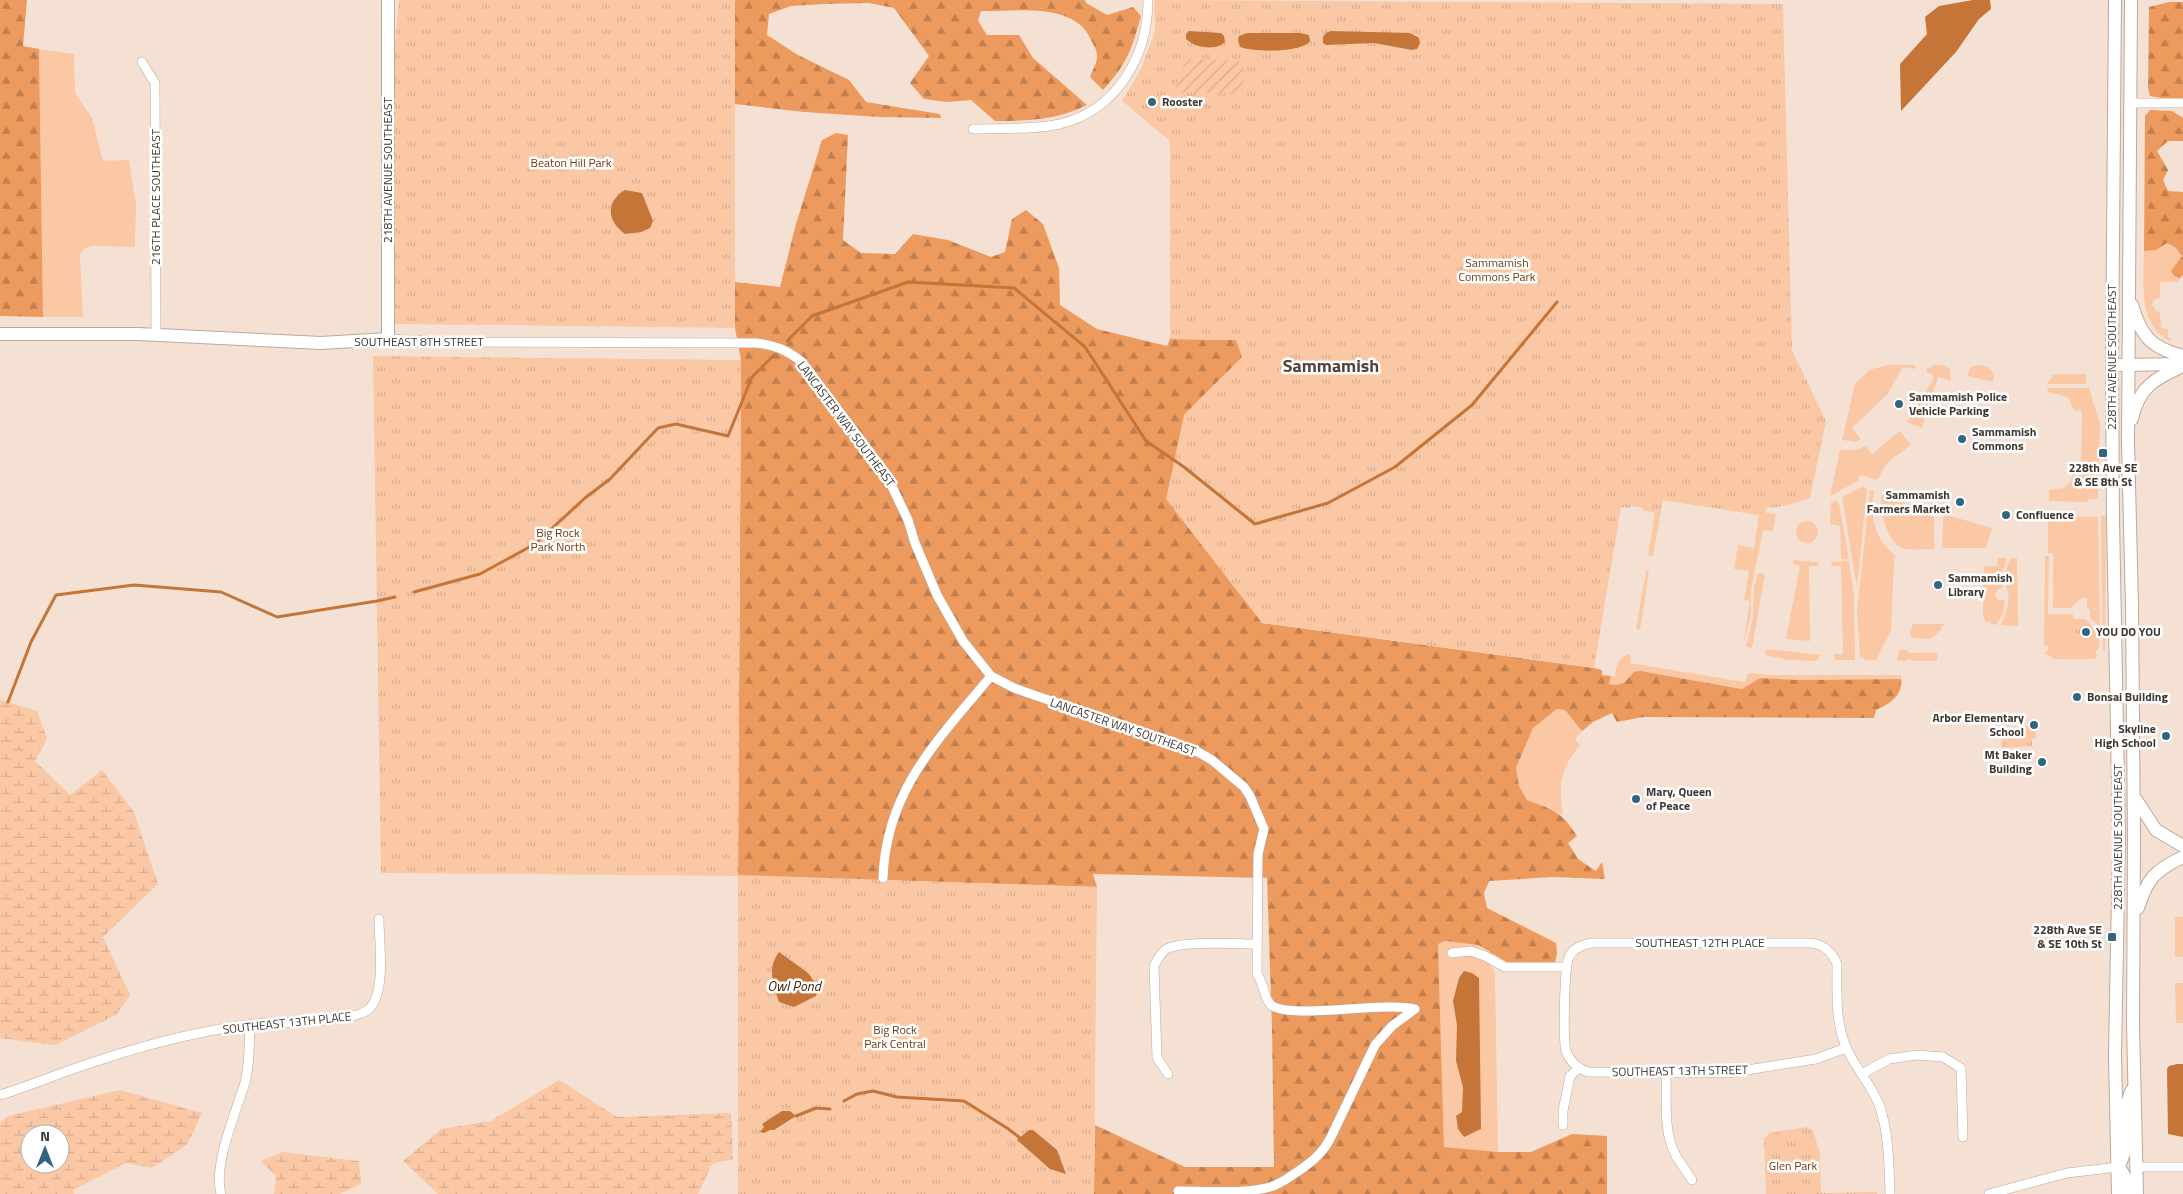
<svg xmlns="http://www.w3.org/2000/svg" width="2183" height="1194" font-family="'Titillium Web',sans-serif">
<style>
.grass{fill:#fbc8a6}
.forest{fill:url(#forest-firs)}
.wetland{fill:url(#wetland-marsh);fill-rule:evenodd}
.park{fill:url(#park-tufts)}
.garden{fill:url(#garden-furrows)}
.water{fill:#c47537}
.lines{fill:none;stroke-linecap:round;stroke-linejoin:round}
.stream{stroke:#c47537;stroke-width:3}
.street-casing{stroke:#bba99c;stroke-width:10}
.secondary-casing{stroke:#bba99c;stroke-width:14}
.street{stroke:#fff;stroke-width:9}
.secondary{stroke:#fff;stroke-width:12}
.poi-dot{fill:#326582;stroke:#fff;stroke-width:2}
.labels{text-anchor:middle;stroke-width:5;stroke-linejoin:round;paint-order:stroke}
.poi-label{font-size:12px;font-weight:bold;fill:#3f3732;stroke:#fff;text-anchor:start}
.park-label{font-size:12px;fill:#703b0d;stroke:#fff}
.street-label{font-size:12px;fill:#3f3732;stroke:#fff}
.water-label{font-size:14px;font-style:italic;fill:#442409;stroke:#fff}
.district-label{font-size:18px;font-weight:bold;fill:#534339;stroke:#fff}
</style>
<defs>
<pattern id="forest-firs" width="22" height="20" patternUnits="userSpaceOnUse" patternTransform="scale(1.25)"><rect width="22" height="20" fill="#ed9a5e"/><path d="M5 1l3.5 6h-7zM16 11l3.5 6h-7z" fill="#c17e4e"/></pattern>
<pattern id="wetland-marsh" width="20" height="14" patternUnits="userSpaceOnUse" patternTransform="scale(1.25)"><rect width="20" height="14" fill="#fbc8a6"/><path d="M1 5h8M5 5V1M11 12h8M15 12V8" fill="none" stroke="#d8ac8f"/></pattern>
<pattern id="park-tufts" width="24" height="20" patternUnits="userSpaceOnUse" patternTransform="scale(1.25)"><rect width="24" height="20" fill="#fbc8a6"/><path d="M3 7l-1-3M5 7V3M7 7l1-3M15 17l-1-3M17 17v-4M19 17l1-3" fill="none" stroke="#d8ac8f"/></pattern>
<pattern id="garden-furrows" width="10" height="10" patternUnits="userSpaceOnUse" patternTransform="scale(1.25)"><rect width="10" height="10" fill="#fbc8a6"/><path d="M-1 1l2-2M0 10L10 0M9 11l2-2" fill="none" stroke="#d8ac8f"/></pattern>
</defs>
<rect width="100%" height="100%" fill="#f5e1d4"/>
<g class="grass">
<polygon points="39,49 74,54 75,93 92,118 103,161 129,160 136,204 135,247 92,246 84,249 80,255 83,317 43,317"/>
<path d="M2167,243L2176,248L2182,256L2174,276L2180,278L2178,282H2160V298L2154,300L2152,304L2156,311L2160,312L2161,328L2168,329V338H2172L2170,341C2137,324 2144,282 2144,251L2156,250Z"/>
<polygon points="1887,365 1912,365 1916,367 1915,369 1903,367 1887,395 1852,428 1861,439 1856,442 1842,440 1855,384 1869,370"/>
<polygon points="1934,365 1943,365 1950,369 1951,381 1938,377 1922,428 1907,422 1934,378 1932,374 1926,372 1927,369"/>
<path d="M1976,365C1987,365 1996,370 1993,382L1967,376L1970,368Z"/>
<polygon points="2060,374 2086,374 2086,384 2047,384 2053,375"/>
<polygon points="2047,388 2089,388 2100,424 2098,499 2088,499 2087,502 2049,501 2049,490 2064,488 2071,481 2074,472 2081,471 2082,412 2074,410 2068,397 2048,392"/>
<polygon points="1900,431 1911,445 1888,462 1877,480 1860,475 1858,481 1830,496 1840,450 1855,450 1866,446 1872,454"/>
<polygon points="1863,486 1867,489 1857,588 1842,497"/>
<path d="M1870,490L1874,491C1869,515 1875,541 1896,556L1894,560L1891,631L1876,660H1867L1860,657L1857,611Z"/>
<path d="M1882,494L1927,511L1934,517V549C1925,549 1910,551 1902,548C1886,541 1879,509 1882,494Z"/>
<polygon points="1660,499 1770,508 1766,508 1766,513 1776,514 1773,531 1763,530 1751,590 1751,614 1743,646 1750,601 1744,600 1749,571 1734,569 1738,545 1754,548 1759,515 1663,500 1653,556 1648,555 1656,507"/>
<polygon points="1837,500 1839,504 1849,559 1841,559 1840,526 1830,524 1831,502"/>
<polygon points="1947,515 1992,528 1986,548 1942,548 1943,517"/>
<polygon points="2048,516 2098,517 2100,627 2090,618 2090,609 2087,609 2087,598 2082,598 2070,608 2053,608 2053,553 2048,553"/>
<polygon points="2101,516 2106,516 2105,651 2103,651"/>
<circle cx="1807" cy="532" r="11"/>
<polygon points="2045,556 2049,556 2048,614 2073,614 2073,618 2076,619 2075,645 2086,645 2086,619 2099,635 2099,648 2096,652 2097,656 2095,659 2054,659 2045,653 2048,650 2048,645 2044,647"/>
<polygon points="1998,558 2007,558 2001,576 2003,588 1997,590 1995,595 1998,600 2005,600 2003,613 1996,625 1991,624 1991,622 1985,621 1983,615 1984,566 1997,566"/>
<path d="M2011,558H2017L2018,626L2001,625C2005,616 2010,603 2008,593C2005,578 2003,571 2011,558Z"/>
<polygon points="1793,560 1819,562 1817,566 1809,566 1810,641 1786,639 1800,566 1793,564"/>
<polygon points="1849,561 1854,596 1855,660 1836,660 1833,654 1843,654 1841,566 1831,566 1832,562"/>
<polygon points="1646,570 1649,571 1640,630 1636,629"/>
<polygon points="1758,573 1765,574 1752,648 1746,647 1753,617 1754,587"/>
<polygon points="1913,624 1945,624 1941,627 1942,629 1930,639 1912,638 1910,633"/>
<polygon points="1766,649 1820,655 1817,661 1788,660 1765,655"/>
<polygon points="1900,649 1906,650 1910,653 1937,653 1937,661 1914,661 1908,659 1906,661 1897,660"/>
<path d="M1628,654L1631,657L1630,663L1745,682L1748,673L1770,675H1901V679L1798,680L1760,678L1742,689L1639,671L1619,686L1609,684L1611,676L1615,677C1616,666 1617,659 1628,654Z"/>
<path d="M1557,709L1565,710L1582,731L1575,739L1580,746C1560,768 1558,787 1563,815L1549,808L1527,800L1519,786L1516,768L1533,728Z"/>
<rect x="2175" y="917" width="8" height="40"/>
<polygon points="1444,941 1478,945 1495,972 1498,1152 1444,1148 1438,944"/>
<polygon points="2175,983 2183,983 2183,1023 2176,1023"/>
</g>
<g class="forest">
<polygon points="0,0 27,0 23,46 39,49 43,317 0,316"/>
<path d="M573,0H1085L1086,3L1107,15L1133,7L1141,16C1132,49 1127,64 1103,90L1090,77C1092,71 1098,61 1097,55C1097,50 1093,44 1091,40C1075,1 1014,12 981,11L978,21L987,35H1019L1033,58L1087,105C1057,120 1028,121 995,121L971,100L947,102L924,99L910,83L929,56L894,8L869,3L825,4L791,6L769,14L767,35L798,55L849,80L866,102L940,114L941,118L880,117L804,112L735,104Z"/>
<polygon points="2169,2 2183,2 2183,99 2171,100 2150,96 2148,88 2149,7"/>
<polygon points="2150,110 2172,111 2183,118 2183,141 2168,141 2157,151 2168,170 2163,180 2168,191 2183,192 2183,275 2180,278 2174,276 2171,271 2182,256 2176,248 2167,243 2156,250 2144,251 2145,116"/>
<path d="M836,133L848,135L843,240L861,253L895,254L913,234L948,240L991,257L1005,252L1012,219L1026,210L1043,224L1059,268L1060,305L1097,329L1167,346L1170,339L1236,340L1243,357L1184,415L1262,623L1594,668L1602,670V675L1611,676L1609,684C1625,687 1625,681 1634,672L1640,671L1742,689L1760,678L1798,680L1901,679C1903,696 1889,704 1876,710L1874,718L1643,717L1617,722L1612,713L1593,722L1582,731L1565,710L1557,709L1533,728L1516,768L1519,786L1527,800C1554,810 1561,811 1577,836L1568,843L1578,859L1596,871L1602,862L1605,879L1552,877L1489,881L1484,893L1487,908L1556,943L1557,953L1555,963L1507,962L1478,945L1445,941L1438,944L1444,1147L1498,1152H1531L1572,1134L1607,1136V1194H1094L1095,1125L1185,1167H1274L1272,1027L1267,878L1093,874L1097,887L738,876L741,360L735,328V282L780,287L796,224L822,140Z"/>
</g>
<g class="wetland">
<polygon points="0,700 37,711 47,739 35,761 70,795 102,770 134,812 158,884 103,937 130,995 116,1015 55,1045 0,1038"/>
<polygon points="559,1080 617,1117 731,1113 733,1159 712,1164 698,1194 438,1194 403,1161 441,1129 491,1121"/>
<path d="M120,1090L202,1113L188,1144L152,1168L126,1163L73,1190L74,1194H0V1123L8,1116ZM30,1134H60V1164H30Z"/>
<polygon points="282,1152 359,1161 361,1184 340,1194 274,1194 276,1176 261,1161"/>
</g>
<g class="park">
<polygon points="399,0 735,0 735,328 394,324 392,78"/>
<path d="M1154,0L1783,4L1792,350L1826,421L1810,498C1795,503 1776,510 1760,507L1759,515L1663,500L1660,513L1643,511V508L1631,506L1629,508L1621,507L1594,668L1262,623L1166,499L1184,415L1242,357L1236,340L1170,339V141L1122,101L1140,71L1155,32Z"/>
<polygon points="373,356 741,360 738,875 1097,887 1094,1194 738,1194 738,876 381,873"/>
<polygon points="2076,619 2086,619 2086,645 2075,645"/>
<polygon points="2025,726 2035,726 2036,738 2032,739 2032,746 2002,748 2001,735 2005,735 2005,730 2025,729"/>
<polygon points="1807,1127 1813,1130 1820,1154 1821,1193 1877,1192 1877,1194 1766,1194 1764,1139 1769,1133"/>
</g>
<polygon class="garden" points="1190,59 1244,61 1243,94 1176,92 1177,77 1183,77 1183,65"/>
<g class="water">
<polygon points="1973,0 1990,0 1991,9 1979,19 1956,52 1901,111 1900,64 1927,34 1925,17 1939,6"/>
<path d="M1189,31L1221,33L1224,36L1225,42C1216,51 1195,48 1186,39V34Z"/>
<polygon points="1331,31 1410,33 1419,38 1420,43 1417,49 1412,50 1374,43 1326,45 1323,43 1323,37 1326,33"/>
<path d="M1247,33H1300L1309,35L1310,41C1302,53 1253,52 1240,47L1238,40L1239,36Z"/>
<path d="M625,190L642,193L653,221L650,228L641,232L625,234C607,221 605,202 625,190Z"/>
<path d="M779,952L808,973L819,988L816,996L794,1007L779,1002C773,984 767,968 779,952Z"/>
<polygon points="1464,971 1472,973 1479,978 1481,1129 1464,1137 1458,1129 1456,1116 1462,1112 1463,1087 1456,1061 1457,1025 1453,1001 1459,978"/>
<polygon points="2177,1064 2183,1064 2183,1137 2168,1134 2167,1069 2169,1066"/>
<polygon points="782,1111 790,1111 796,1116 774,1130 770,1130 764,1133 760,1132 764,1127 762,1124"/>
<polygon points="1029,1130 1033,1130 1057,1150 1066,1174 1050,1169 1017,1140"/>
</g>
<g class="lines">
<g class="stream">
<polyline points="787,341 812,316 908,282 1014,288 1085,347 1146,441 1184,467 1255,524 1328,503 1395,467 1472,405 1557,302"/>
<polyline points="414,592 480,574 535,544 585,498 610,479 658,428 676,424 728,436 752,377 774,355"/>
<polyline points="8,702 31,642 56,595 134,585 221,592 277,617 377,601 395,597"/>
<polyline points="844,1101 857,1094 873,1091 897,1097 964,1101 1007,1128 1020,1138"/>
<polyline points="796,1116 816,1108 830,1109"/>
</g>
<defs>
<g id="street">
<polyline points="142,62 155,83 156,335"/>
<polyline points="2131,103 2183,103"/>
<path d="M973,129C1001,128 1033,130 1060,124C1117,110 1148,56 1148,0"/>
<path d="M388,339L452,342L756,343C775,345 787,350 802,362L886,474L908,520L915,543L937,595L963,641L991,676L1014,688L1198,752L1212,760L1244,787L1250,796L1264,829L1258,854L1257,974C1264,983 1263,997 1271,1005C1289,1020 1384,1001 1415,1009L1392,1026L1375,1045L1331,1137C1323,1153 1312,1162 1297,1172C1288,1178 1280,1184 1270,1187C1247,1194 1204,1191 1178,1191"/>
<path d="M883,878C886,790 938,740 991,676"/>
<polyline points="1452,953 1471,951 1485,956 1505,967 1566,967"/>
<path d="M1846,1048L1816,1059L1728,1073L1588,1072C1577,1068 1570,1062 1566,1051C1563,1039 1564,968 1569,957C1573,948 1582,945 1591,943H1811C1824,945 1832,951 1837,964C1837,991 1835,1021 1846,1047C1855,1068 1872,1085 1880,1107C1889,1135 1889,1165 1890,1194"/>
<path d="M1168,1074L1157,1058L1154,966C1157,960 1160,954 1165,950C1178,940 1238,944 1257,944"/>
<path d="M1666,1074C1667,1100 1663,1130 1675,1154C1680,1163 1687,1172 1692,1180"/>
<polyline points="1862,1074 1889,1059 1917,1055 1943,1057 1961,1068 1963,1137"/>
<path d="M0,1095C33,1085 64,1071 97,1061C148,1044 202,1030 255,1024C279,1022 357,1023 370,1008C386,991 379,942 379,919"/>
<polyline points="1563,1125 1563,1111 1570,1076 1579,1068"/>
<polyline points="2136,1167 2183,1167"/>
<path d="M221,1194C213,1166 235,1114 244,1086C250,1066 249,1045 250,1025"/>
<polyline points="1989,1194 2067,1173 2118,1167"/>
</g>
<g id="secondary">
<polyline points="2115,0 2112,365 2113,518 2119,838 2115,1055 2118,1194"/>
<polyline points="2131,0 2128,443 2132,606 2134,840 2133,1024 2137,1194"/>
<path d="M2132,305C2141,336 2151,348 2183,356"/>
<polyline points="0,334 138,334 321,343 388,339 388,0"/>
<polyline points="2120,365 2182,364"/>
<path d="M2132,419C2139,386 2155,379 2183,366"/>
<polyline points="2135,798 2156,830 2183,846"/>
<path d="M2138,908C2147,879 2155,870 2183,857"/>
<path d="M2127,1194C2127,1182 2126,1175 2118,1167C2134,1141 2119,1116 2132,1090"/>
</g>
</defs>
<use href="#street" class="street-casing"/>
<use href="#secondary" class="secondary-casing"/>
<use href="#street" class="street"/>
<use href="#secondary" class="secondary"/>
</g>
<g class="poi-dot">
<circle cx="1152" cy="102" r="5"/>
<circle cx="1899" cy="404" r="5"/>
<circle cx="1962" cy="439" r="5"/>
<rect x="2098" y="448" width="10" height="10" rx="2.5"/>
<circle cx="1960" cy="502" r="5"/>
<circle cx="2006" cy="515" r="5"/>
<circle cx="1938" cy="585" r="5"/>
<circle cx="2086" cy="632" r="5"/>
<circle cx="2077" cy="697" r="5"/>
<circle cx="2034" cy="725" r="5"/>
<circle cx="2166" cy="736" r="5"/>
<circle cx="2042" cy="762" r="5"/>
<circle cx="1636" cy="799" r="5"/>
<rect x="2107" y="932" width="10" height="10" rx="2.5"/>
</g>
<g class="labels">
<g class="poi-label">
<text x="1162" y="106">Rooster</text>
<text x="1909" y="401">Sammamish Police<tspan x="1909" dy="14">Vehicle Parking</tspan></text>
<text x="1972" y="436">Sammamish<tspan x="1972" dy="14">Commons</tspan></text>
<text x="2103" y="472" text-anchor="middle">228th Ave SE<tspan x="2103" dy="14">&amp; SE 8th St</tspan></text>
<text x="1950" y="499" text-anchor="end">Sammamish<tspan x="1950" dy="14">Farmers Market</tspan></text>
<text x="2016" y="519">Confluence</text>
<text x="1948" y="582">Sammamish<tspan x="1948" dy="14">Library</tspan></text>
<text x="2096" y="636">YOU DO YOU</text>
<text x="2087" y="701">Bonsai Building</text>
<text x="2024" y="722" text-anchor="end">Arbor Elementary<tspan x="2024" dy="14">School</tspan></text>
<text x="2156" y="733" text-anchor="end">Skyline<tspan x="2156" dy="14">High School</tspan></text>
<text x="2032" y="759" text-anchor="end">Mt Baker<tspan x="2032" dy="14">Building</tspan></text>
<text x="1646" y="796">Mary, Queen<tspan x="1646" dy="14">of Peace</tspan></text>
<text x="2102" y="934" text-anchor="end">228th Ave SE<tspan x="2102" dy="14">&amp; SE 10th St</tspan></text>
</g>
<g class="park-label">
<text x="571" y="167">Beaton Hill Park</text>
<text x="1497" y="267">Sammamish<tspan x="1497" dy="14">Commons Park</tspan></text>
<text x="558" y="537">Big Rock<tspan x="558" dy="14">Park North</tspan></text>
<text x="895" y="1034">Big Rock<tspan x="895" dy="14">Park Central</tspan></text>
<text x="1793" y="1170">Glen Park</text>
</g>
<g class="street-label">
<text transform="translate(388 170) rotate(-90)" y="4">218TH AVENUE SOUTHEAST</text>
<text transform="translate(156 197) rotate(-90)" y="4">216TH PLACE SOUTHEAST</text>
<text x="419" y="346">SOUTHEAST 8TH STREET</text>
<text transform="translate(2112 357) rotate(-90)" y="4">228TH AVENUE SOUTHEAST</text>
<text transform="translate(846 424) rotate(53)" y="4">LANCASTER WAY SOUTHEAST</text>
<text transform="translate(1123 727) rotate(19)" y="4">LANCASTER WAY SOUTHEAST</text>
<text transform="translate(2118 837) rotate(-90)" y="4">228TH AVENUE SOUTHEAST</text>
<text x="1700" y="947">SOUTHEAST 12TH PLACE</text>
<text transform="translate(287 1023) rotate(-6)" y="4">SOUTHEAST 13TH PLACE</text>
<text transform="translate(1680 1071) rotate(-1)" y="4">SOUTHEAST 13TH STREET</text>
</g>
<g class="water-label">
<text x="794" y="991">Owl Pond</text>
</g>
<g class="district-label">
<text x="1331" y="372">Sammamish</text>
</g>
</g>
<g transform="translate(45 1149)"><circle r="24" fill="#ffffff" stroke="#b2afad"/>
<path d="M0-4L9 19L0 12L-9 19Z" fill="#326582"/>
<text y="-8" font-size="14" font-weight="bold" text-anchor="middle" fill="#3f3732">N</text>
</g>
</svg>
